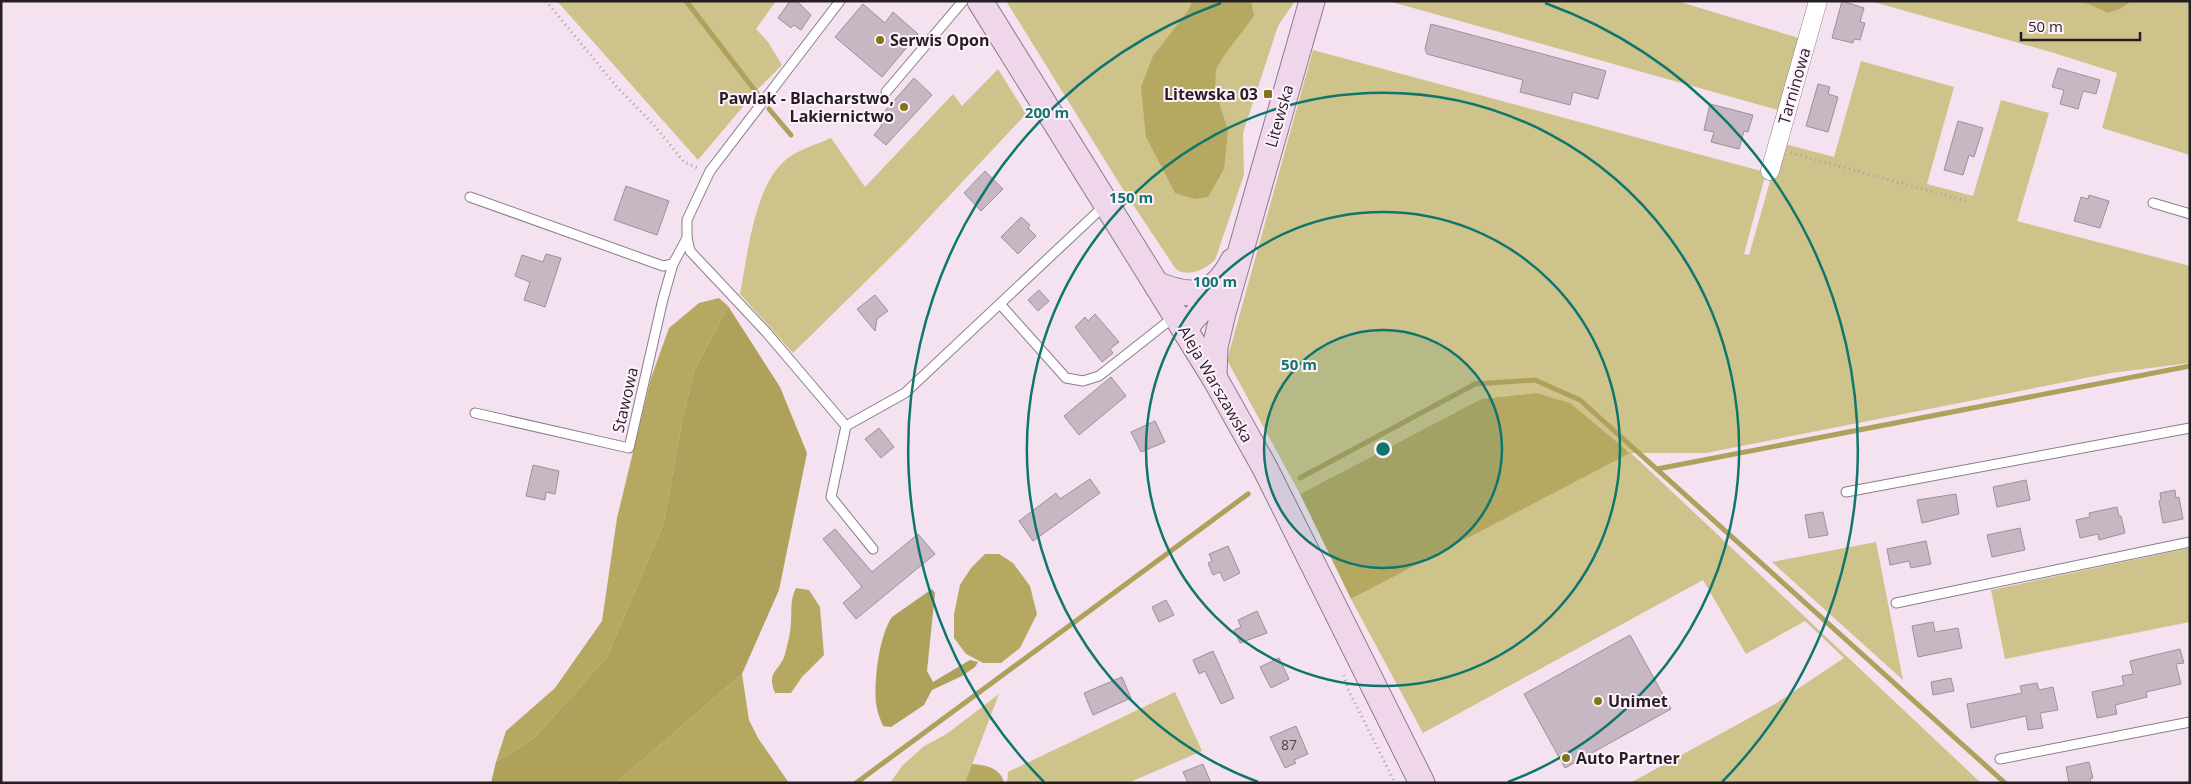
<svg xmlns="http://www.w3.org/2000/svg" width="2191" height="784" font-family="'Open Sans',sans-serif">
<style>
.green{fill:#cec48b}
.forest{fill:#b5a962}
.water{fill:#ada15b}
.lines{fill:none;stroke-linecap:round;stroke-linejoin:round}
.stream{stroke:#ada15b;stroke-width:5}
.building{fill:#c7b7c3;stroke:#9f8f9c}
.lane-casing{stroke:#8c7d89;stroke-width:11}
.street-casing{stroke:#8c7d89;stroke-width:19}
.secondary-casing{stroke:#8c7d89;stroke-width:27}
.path{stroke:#aa9ca7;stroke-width:3;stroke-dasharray:1 4;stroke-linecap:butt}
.lane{stroke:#fff;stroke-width:9}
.street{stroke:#fff;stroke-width:18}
.secondary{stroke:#efd6eb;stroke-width:25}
.ring{fill:none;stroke:#0f766e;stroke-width:2.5}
.poi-dot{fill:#837416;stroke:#fff1fc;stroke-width:2}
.labels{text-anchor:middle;stroke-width:4;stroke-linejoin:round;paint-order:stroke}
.number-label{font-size:14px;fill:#4e454c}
.poi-label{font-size:16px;font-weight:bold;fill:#251f24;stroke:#fff1fc;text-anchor:start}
.street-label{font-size:16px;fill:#251f24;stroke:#fff1fc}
.centre{fill:#0f766e;stroke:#fff1fc;stroke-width:2.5}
.ring-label{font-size:15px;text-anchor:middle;font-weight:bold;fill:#0f766e;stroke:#fff1fc;stroke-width:4;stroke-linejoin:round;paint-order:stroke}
</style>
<rect width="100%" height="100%" fill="#f4e2f0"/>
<g class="green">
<polygon points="557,1 776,1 756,29 768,42 782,65 757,90 698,160"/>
<path d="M1006,1H1295L1278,26L1243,133L1244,175L1215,260C1206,269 1186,279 1175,268L1124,191Z"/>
<polygon points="1388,1 1677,1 1802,39 1744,254 1749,255 1781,143 1834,157 1861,61 1954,87 1927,184 1973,196 2001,100 2049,113 2017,221 2190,266 2190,363 2111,373 1706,453 1631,453 1981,783 1630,783 1775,704 1844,658 1805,621 1746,654 1703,580 1423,733 1351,599 1630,452 1536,393 1481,399 1300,494 1227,360 1313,50 1761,171 1778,110"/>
<polygon points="1870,1 2190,1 2190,155 2102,128 2117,73 2054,53"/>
<path d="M998,69L1026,114L904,244L793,353L740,294C748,253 754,184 788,158C800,149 818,144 831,138L865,187L953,94L962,106Z"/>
<polygon points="1876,542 1903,680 1772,562"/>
<polygon points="2190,548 2190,622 2005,659 1991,590"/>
<polygon points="1175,692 1202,751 1128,783 1007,783 1008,772"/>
<polygon points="999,694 965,783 890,783 902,766 923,747 948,733"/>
</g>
<g class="forest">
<polygon points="1192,1 1251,1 1254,16 1223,57 1216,70 1215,90 1228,130 1224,169 1208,197 1195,199 1175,193 1146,137 1141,87 1153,56 1188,11"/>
<polygon points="2072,1 2132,1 2120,9 2108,13 2089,4"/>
<polygon points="719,298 728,306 694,371 681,426 664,522 607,657 534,738 496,762 506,731 555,688 602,621 617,518 651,378 669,328 699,303"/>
<polygon points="1536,393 1570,403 1630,453 1351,599 1300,494 1481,399"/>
<polygon points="985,554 999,554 1013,563 1030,586 1037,614 1020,648 1001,663 983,663 966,654 954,638 954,614 960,585 971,568"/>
<path d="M796,588L809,590L820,607L824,655L802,677L791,693H775C766,670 780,672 785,654C788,643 791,631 791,619C792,606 790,601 796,588Z"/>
<polygon points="742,674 749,720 758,738 789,783 616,783"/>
<path d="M972,764C986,765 1001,768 1004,783H965Z"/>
</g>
<g class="water">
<polygon points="728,306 780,387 807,453 779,590 742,674 616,783 491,783 496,762 534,738 607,657 664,522 681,426 694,371"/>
<path d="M932,589L935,593L927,671L933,682L970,660L978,662L975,667L962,676L932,690L924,705L891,727L883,726C880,719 877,711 876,703C874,680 879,636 892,617Z"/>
</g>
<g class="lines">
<g class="stream">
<polyline points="686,1 760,97"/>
<polyline points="769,109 791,135"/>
<polyline points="1657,469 2190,366"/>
<polyline points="1300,478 1475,384 1535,380 1580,400 2005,783"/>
<polyline points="856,783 1248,494"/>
</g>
</g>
<g class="building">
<polygon points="790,1 797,1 811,15 801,30 794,25 791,28 778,18"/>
<polygon points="1842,1 1864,8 1860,22 1865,23 1860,40 1854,39 1853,43 1832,38"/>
<polygon points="863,4 885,23 893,12 918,34 882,77 835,37"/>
<polygon points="1431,24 1606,71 1598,99 1573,92 1570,105 1520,92 1523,80 1427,54 1425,49"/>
<polygon points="2058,68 2100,80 2096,94 2083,91 2078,109 2060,104 2064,90 2052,87"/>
<polygon points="914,78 932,95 886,145 874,135 882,125 877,120"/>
<polygon points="1818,84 1830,87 1828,94 1838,97 1828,132 1806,126"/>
<polygon points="1710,104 1753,115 1748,132 1744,131 1739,149 1711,142 1714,132 1704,130"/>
<polygon points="1958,121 1983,128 1974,157 1969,155 1963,175 1944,170"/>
<polygon points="985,171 1003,189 981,211 964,193"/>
<polygon points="626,186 669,201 657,235 614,220"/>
<polygon points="2089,195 2109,201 2100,228 2074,221 2081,197 2088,199"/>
<polygon points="1021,217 1030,225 1028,228 1036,236 1018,254 1001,237"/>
<polygon points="546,254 561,258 545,307 524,300 530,282 515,276 522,255 543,262"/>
<polygon points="1039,290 1049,301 1038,311 1028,300"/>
<polygon points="875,295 888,311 877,319 875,331 857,309"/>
<polygon points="1095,314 1119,342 1110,349 1113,353 1102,362 1075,327 1085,317 1088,321"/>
<polygon points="1111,377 1126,396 1079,435 1064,416"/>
<polygon points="1155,421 1165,442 1141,452 1131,432"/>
<polygon points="879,428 894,447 881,458 865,439"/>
<polygon points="533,465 559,471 555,494 546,492 545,500 526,496"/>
<polygon points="1090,479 1100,493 1033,541 1019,521 1056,493 1060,499"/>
<polygon points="2026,480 2030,500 1997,507 1993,487"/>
<polygon points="2175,490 2176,498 2179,497 2183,519 2163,523 2159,501 2161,500 2160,493"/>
<polygon points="1956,494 1959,514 1922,523 1917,500"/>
<polygon points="2117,507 2119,516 2121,516 2125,533 2099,540 2098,534 2080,538 2076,520 2090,517 2089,513"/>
<polygon points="1823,512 1828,535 1809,538 1805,515"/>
<polygon points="2020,528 2025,550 1992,557 1987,535"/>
<polygon points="835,529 872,572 918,534 935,554 856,619 843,603 862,587 823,539"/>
<polygon points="1926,541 1931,564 1911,568 1909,561 1890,565 1887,549"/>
<polygon points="1228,546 1240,573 1224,581 1220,572 1213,575 1208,563 1212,561 1209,554"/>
<polygon points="1166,600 1174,615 1159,622 1152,607"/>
<polygon points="1257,611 1267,633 1240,643 1234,630 1241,627 1238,620"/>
<polygon points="1933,622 1935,632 1958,628 1962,648 1918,657 1912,626"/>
<polygon points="1630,635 1671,709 1565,768 1524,694"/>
<polygon points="2180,649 2184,663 2176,664 2181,684 2146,692 2147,697 2115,705 2117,714 2097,718 2092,692 2124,685 2122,676 2133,674 2130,661"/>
<polygon points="1213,651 1234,698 1221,704 1205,671 1199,674 1193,660"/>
<polygon points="1279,658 1289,679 1271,688 1260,667"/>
<polygon points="1122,677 1131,698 1093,715 1084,693"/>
<polygon points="1951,678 1954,691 1933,695 1931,682"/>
<polygon points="2037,683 2039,690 2053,687 2058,710 2040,713 2043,728 2028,730 2026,716 1971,728 1967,704 2022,693 2020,686"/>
<polygon points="1296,726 1308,754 1294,760 1296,763 1285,768 1270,737"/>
<polygon points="2089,762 2093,778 2090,778 2091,783 2069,783 2066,767"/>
<polygon points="1203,764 1211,783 1188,783 1183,772"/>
</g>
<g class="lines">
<defs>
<g id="lane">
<polyline points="886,92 963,1"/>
<polyline points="470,197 663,266 673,264"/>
<polyline points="2153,203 2190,214"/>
<polyline points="687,238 690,251 767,333 846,426"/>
<polyline points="1000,304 1066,378 1083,381 1099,376 1175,316"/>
<polyline points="475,413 629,448 663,299 673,264 687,238 687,220 710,171 840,1"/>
<polyline points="1846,492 2190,428"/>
<polyline points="873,549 831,497 846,426 905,393 1105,205"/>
<polyline points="1896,603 2190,542"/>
<polyline points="2000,759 2190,722"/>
</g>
<polyline id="street" points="1770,171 1818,1"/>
<g id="secondary">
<polyline points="980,1 1214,377 1265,468 1422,783"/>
<path d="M1158,285C1194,299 1214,297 1233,261"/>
<path d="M1185,330C1195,311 1212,305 1220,282"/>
<polyline points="1214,377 1215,347 1223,313 1312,1"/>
</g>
</defs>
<use href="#lane" class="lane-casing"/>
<use href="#street" class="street-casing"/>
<use href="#secondary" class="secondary-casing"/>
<g class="path">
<polyline points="546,1 616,86 654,125 684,162 700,169"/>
<polyline points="1791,153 1966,201"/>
<polyline points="1344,675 1348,689 1395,783"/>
</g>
<use href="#lane" class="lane"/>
<use href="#street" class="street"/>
<use href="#secondary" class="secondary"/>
</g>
<circle cx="1383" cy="449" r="119" fill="#0f766e" fill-opacity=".12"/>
<g class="ring">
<circle cx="1383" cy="449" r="119"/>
<circle cx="1383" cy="449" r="237"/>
<path d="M1258 782A356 356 0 1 1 1508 782"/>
<path d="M1044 782A475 475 0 0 1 1221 3M1545 3A475 475 0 0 1 1722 782"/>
</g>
<g class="poi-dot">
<circle cx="880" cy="40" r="5"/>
<rect x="1263" y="89" width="10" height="10" rx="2.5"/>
<circle cx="904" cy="107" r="5"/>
<circle cx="1598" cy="701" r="5"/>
<circle cx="1566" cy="758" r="5"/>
</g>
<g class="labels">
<g class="number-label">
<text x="1289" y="750">87</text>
</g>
<g class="poi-label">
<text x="890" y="46">Serwis Opon</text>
<text x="1258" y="100" text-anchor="end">Litewska 03</text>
<text x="894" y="104" text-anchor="end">Pawlak - Blacharstwo,<tspan x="894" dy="18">Lakiernictwo</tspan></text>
<text x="1608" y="707">Unimet</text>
<text x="1576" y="764">Auto Partner</text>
</g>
<g class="street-label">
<text transform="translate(1794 86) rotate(-74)" y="6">Tarninowa</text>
<text transform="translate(1279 116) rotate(-74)" y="6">Litewska</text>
<text transform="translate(1216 384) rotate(60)" y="6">Aleja Warszawska</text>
<text transform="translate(625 400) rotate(-77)" y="6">Stawowa</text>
</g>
</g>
<circle cx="1383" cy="449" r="8" class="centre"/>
<g class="ring-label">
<text x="1047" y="118">200 m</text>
<text x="1131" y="203">150 m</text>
<text x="1215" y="287">100 m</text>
<text x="1299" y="370">50 m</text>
</g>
<rect width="2191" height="784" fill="none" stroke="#251f24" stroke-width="5"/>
<path d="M2021 32v8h119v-8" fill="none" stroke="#251f24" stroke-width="2.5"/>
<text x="2028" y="32" font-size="15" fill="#251f24" stroke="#fff1fc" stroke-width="4" paint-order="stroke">50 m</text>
</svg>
